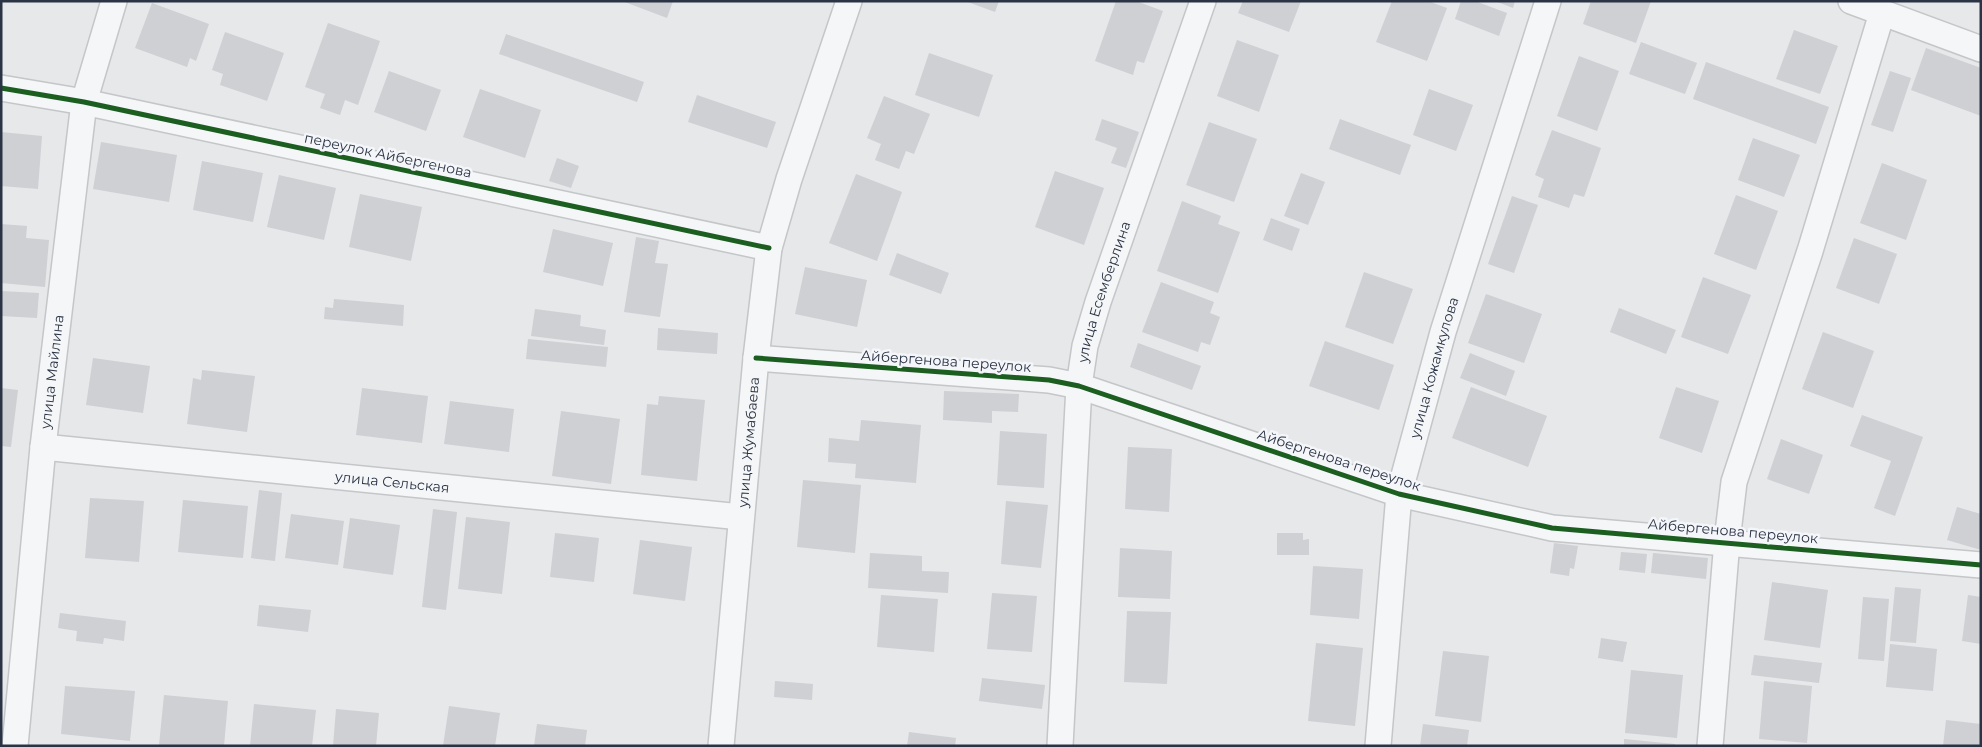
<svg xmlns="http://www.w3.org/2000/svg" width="1982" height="747" font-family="Montserrat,sans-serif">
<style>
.building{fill:#ced0d3}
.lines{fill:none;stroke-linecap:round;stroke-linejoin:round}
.minor-casing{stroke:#c4c6c8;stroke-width:28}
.minor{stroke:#f5f6f7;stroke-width:25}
.cycleway-casing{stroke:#f4f6f9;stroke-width:8}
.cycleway{stroke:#1b5e20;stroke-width:5}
.labels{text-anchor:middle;stroke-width:5;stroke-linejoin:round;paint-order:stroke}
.street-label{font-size:14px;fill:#2b3445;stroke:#f4f6f9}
</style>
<rect width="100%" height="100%" fill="#e6e8ea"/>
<g class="building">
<polygon points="622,1 673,1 667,18"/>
<polygon points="965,1 999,1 995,12"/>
<polygon points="1116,1 1136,1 1163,11 1144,63 1137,61 1133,75 1095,61"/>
<polygon points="1243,1 1301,1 1289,32 1238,13"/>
<polygon points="1392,1 1428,1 1447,8 1427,61 1376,42"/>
<polygon points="1461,1 1475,1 1507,13 1499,36 1455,19"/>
<polygon points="1495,1 1515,1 1513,8"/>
<polygon points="1591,1 1651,1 1636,43 1583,24"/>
<polygon points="152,3 209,24 196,61 190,58 187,67 135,48"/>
<polygon points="328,23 380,41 358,105 345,100 340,115 320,108 325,94 305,87"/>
<polygon points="1794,30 1838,46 1820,94 1776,79"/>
<polygon points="225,32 284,53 267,101 220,85 223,74 212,70"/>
<polygon points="506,34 644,82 637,102 499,54"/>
<polygon points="1237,40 1279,55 1259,112 1217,96"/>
<polygon points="1641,42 1697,63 1685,94 1629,74"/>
<polygon points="1926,48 1981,68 1981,116 1911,90"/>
<polygon points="929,53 993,75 979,117 915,95"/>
<polygon points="1579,56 1619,71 1597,131 1557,116"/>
<polygon points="1706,62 1829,107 1816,144 1693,99"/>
<polygon points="389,71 441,90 426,131 374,112"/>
<polygon points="1890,71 1911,78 1893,132 1871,125"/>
<polygon points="480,89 541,110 525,158 463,137"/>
<polygon points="1429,89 1473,105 1456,151 1413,135"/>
<polygon points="697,95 776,122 767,148 688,122"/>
<polygon points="884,96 930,114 914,154 906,151 899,169 875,160 881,144 867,138"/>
<polygon points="1102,119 1139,132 1126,168 1111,163 1117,148 1095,140"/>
<polygon points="1340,119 1411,145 1400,175 1329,149"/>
<polygon points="1209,122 1257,139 1234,202 1186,185"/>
<polygon points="1552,130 1601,148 1584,197 1574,194 1569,208 1538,197 1544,179 1535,175"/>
<polygon points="1,132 42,136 38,189 1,186"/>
<polygon points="1753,138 1800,155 1784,197 1738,180"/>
<polygon points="101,142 177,155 169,202 93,189"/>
<polygon points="557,158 579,166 571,188 549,181"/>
<polygon points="202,161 263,173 253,222 193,210"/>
<polygon points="1882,163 1927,180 1906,240 1860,223"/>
<polygon points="1055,171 1104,188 1084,245 1035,227"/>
<polygon points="1301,173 1325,182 1308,225 1284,216"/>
<polygon points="856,174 902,192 877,261 829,243"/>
<polygon points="279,175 336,188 324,240 267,227"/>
<polygon points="360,194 422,207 411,261 349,247"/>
<polygon points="1736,195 1778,211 1756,270 1714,254"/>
<polygon points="1512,196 1538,205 1514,273 1488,264"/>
<polygon points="1182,201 1221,216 1218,224 1240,232 1218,293 1157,271"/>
<polygon points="1271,218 1300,229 1292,251 1263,240"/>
<polygon points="1,224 27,226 26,238 49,240 45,287 1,283"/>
<polygon points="553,229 613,243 603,286 543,272"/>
<polygon points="636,237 659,241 655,263 668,264 660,317 624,312"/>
<polygon points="1854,238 1897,254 1879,304 1836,288"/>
<polygon points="897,253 949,273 941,294 889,275"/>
<polygon points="805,267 867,280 857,327 795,314"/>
<polygon points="1364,272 1413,289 1393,344 1345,327"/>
<polygon points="1703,277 1751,295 1728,354 1681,337"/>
<polygon points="1161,282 1214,302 1210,313 1220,317 1210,345 1201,342 1198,352 1142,332"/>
<polygon points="1,291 39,293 37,318 1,316"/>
<polygon points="1486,294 1542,314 1524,363 1468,343"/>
<polygon points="334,299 404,305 403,326 324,319 325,307 333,308"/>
<polygon points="1619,308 1676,330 1666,354 1610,332"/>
<polygon points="535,309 581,315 580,326 606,330 604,345 531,336"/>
<polygon points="658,328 718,333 717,354 657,350"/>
<polygon points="1823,332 1874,351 1853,408 1802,389"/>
<polygon points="528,339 608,347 606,367 526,359"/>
<polygon points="1325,341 1394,365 1379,410 1309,386"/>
<polygon points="1138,343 1201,366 1192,390 1130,367"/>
<polygon points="1470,353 1515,371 1506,396 1460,378"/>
<polygon points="93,358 150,366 143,413 86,405"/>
<polygon points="202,370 255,376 247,432 187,424 193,378 201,380"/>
<polygon points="1471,387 1547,416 1528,467 1452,438"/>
<polygon points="1676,387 1719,401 1702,453 1659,438"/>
<polygon points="1,388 18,390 11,447 1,446"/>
<polygon points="362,388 428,396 422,443 356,435"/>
<polygon points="944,391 1019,394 1018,412 992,411 992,423 943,420"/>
<polygon points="659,396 705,400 697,481 641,475 647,404 658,405"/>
<polygon points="450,401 514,409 509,452 444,444"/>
<polygon points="561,411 620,419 611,484 552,476"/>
<polygon points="1862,415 1923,437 1895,516 1874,508 1891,461 1850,446"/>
<polygon points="861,420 921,425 916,483 855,478 856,464 828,462 829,438 859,441"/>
<polygon points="1000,431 1047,434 1044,488 997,485"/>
<polygon points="1781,439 1823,455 1809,494 1767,479"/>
<polygon points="1128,447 1172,449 1169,512 1125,509"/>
<polygon points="803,480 861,485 855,553 797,547"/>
<polygon points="259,490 282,493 275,561 251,558"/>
<polygon points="90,498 144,501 139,562 85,558"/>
<polygon points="183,500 248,506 243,558 178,552"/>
<polygon points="1006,501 1048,505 1041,568 1001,564"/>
<polygon points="1957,507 1981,514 1981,550 1947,540"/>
<polygon points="433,509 457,512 446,610 422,607"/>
<polygon points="291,514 344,521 338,565 285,558"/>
<polygon points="466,517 510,522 502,594 458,589"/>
<polygon points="350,518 400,525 393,575 343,568"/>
<polygon points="555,533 599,538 594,582 550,577"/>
<polygon points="1277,533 1303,533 1303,540 1309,539 1309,555 1277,555"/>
<polygon points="640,540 692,547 685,601 633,594"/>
<polygon points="1554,543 1578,546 1574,569 1570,568 1569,576 1550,573"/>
<polygon points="1120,548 1172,551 1170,599 1118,597"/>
<polygon points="1621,552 1647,554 1645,573 1619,570"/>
<polygon points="870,553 922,556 922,571 949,572 948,593 868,588"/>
<polygon points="1653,553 1708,558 1706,579 1651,573"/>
<polygon points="1313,566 1363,569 1359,619 1310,615"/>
<polygon points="1772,582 1828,590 1820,648 1764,640"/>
<polygon points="1895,587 1921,589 1916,643 1890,641"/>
<polygon points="992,593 1037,596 1032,652 987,649"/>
<polygon points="881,595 938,599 934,652 877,647"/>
<polygon points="1968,595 1981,597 1981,644 1962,641"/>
<polygon points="1863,597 1889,599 1884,661 1858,659"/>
<polygon points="259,605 311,610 308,632 257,626"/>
<polygon points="1127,611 1171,612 1167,684 1124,682"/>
<polygon points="60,613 126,621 124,641 104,638 103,644 76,641 77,631 58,628"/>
<polygon points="1601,638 1627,642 1623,662 1598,658"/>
<polygon points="1316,643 1363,648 1355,726 1308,721"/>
<polygon points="1890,644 1937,649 1933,691 1886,687"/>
<polygon points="1443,651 1489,656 1481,722 1435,716"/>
<polygon points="1754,655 1822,663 1819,683 1751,675"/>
<polygon points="1631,670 1683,675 1677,738 1625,733"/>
<polygon points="982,678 1045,685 1042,709 979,701"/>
<polygon points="775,681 813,684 812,700 774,697"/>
<polygon points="1764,681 1812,686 1807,743 1759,739"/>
<polygon points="65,686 135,691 130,741 61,734"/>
<polygon points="164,695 228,701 224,746 159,745"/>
<polygon points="254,704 316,710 312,746 250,746"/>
<polygon points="449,706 500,713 495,746 443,746"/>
<polygon points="336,709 379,713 376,746 333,746"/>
<polygon points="1946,720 1981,724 1981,746 1943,746"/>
<polygon points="537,724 587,730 585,746 534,746"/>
<polygon points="1423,724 1469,730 1467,746 1420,746"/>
<polygon points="909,732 956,738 955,746 907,746"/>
<polygon points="1624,739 1675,744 1675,746 1624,746"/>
</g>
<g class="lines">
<defs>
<g id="minor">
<polyline points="1851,1 1981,49"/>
<polyline points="1,88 84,102 769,248"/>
<polyline points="756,358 1049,380 1079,386 1399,494 1552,528 1981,565"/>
<path id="s1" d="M43,447L741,517"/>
<path id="s2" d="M15,746L43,447L84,102L114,1"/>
<path id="s3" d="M721,746L756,358L769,248L789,179L849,1"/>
<path id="s4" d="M1060,746L1079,386L1085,346L1098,302L1203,1"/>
<path id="s5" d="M1378,746L1399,494L1443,332L1548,1"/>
<polyline points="1710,746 1727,541 1734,482 1810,251 1882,13"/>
</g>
</defs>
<use href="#minor" class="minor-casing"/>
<use href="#minor" class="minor"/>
<defs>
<g id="cycleway">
<polyline points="1,88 84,102 769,248"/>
<polyline points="756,358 1049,380 1079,386 1399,494 1552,528 1981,565"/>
</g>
</defs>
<use href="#cycleway" class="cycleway-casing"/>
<use href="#cycleway" class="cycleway"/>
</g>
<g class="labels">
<g class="street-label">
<text transform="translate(388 155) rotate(12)" y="5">переулок Айбергенова</text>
<text dy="5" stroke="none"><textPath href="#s4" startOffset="458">улица Есемберлина</textPath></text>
<text transform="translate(946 361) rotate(4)" y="5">Айбергенова переулок</text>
<text dy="5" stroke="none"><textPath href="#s5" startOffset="384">улица Кожамкулова</textPath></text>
<text dy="5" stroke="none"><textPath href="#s2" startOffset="376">улица Майлина</textPath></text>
<text dy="5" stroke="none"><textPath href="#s3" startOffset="305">улица Жумабаева</textPath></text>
<text transform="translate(1339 460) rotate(18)" y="5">Айбергенова переулок</text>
<text dy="5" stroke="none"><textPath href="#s1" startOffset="351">улица Сельская</textPath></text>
<text transform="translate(1733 531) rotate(5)" y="5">Айбергенова переулок</text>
</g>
</g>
<rect width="1982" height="747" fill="none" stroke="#2b3445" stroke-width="5"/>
</svg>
